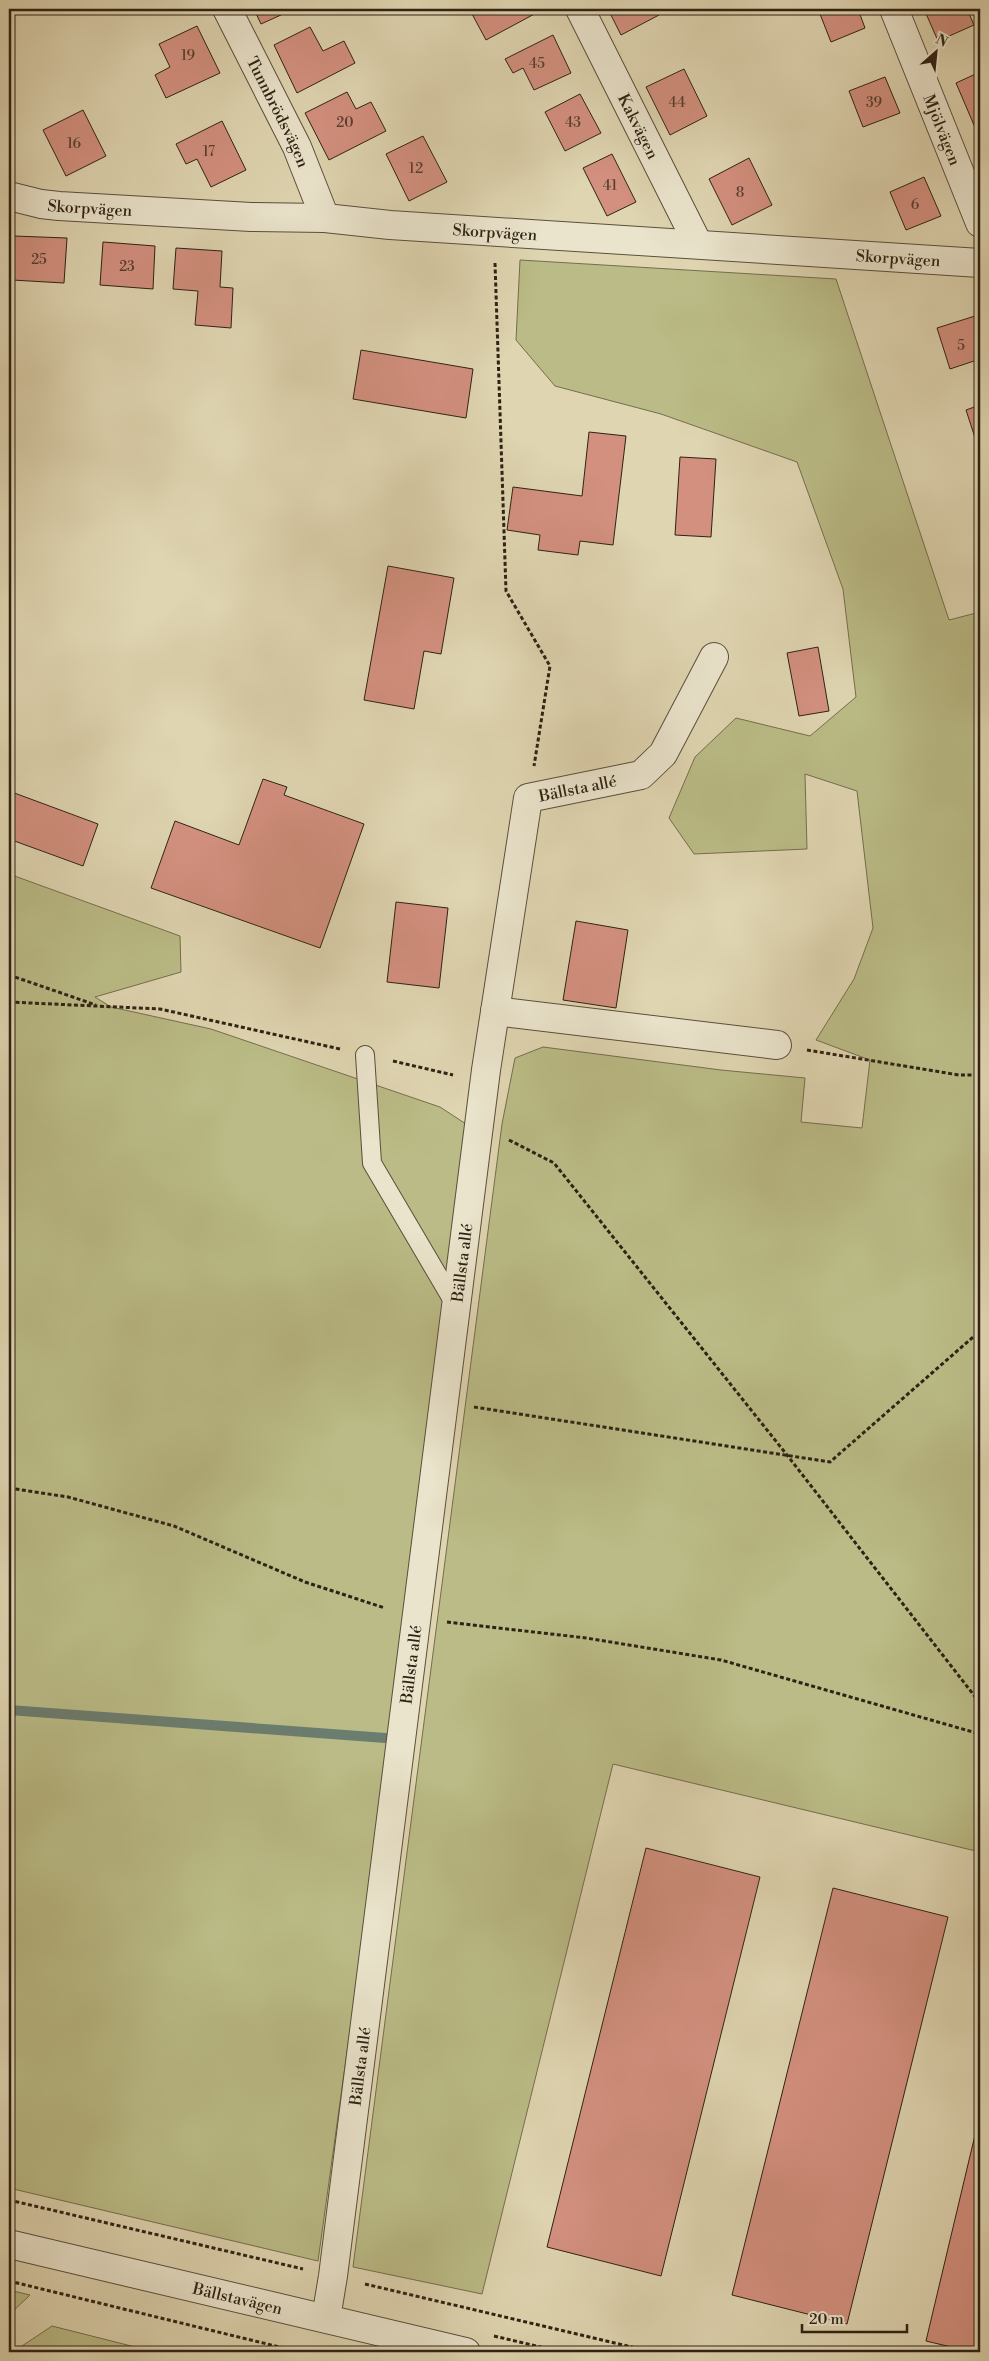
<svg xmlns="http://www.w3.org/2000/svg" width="989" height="2361" font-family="'Libre Bodoni',serif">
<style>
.green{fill:#babb86;stroke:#746e4d}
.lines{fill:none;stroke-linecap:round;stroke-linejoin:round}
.stream{stroke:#6b7d6f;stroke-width:10}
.building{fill:#d3907f;stroke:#2e2214}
.service-casing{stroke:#5a4f3b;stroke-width:20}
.minor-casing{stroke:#5a4f3b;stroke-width:30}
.tertiary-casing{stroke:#5a4f3b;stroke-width:30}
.path{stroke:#2e2214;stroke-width:3;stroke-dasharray:4 2.5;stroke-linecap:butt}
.service{stroke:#eae4cc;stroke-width:18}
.minor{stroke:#eae4cc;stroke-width:28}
.tertiary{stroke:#eae4cc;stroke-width:28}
.labels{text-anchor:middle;stroke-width:4;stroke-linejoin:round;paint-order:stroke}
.number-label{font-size:14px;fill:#573e2f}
.street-label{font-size:16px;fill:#2e2214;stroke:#eae4cc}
</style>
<rect width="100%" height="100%" fill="#dfd5b1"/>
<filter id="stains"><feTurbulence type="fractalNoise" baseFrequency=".004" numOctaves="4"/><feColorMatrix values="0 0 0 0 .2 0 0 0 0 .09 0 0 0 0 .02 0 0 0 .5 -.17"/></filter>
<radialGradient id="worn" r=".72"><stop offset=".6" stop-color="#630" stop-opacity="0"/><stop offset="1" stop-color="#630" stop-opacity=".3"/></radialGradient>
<g class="green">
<polygon points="520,260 836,279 949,620 980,612 980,1852 613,1764 482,2294 353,2267 502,1124 515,1058 543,1047 721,1070 805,1078 801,1122 862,1128 870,1060 816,1040 854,979 873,928 857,791 805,774 807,849 694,854 669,818 695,757 736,718 810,736 856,697 843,589 797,462 661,414 555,386 516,340"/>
<polygon points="9,874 180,936 181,972 95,997 111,1007 211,1029 440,1107 466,1124 470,1165 318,2261 9,2188"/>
<polygon points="9,2290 30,2295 9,2315"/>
<polygon points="52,2326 155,2352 13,2352"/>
</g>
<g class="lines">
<polyline class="stream" points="9,1710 399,1739"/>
</g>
<g class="building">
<polygon points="254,9 294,9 261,24"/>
<polygon points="478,9 539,9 540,11 486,40 471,12"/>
<polygon points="608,9 656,9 659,15 621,35"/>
<polygon points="818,9 858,9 865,28 831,42"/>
<polygon points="924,9 967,9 974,25 938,41"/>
<polygon points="197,26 220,73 166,98 155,75 170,67 159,44"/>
<polygon points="310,27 323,51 344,41 355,63 297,93 274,45"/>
<polygon points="553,35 571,73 534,90 523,68 513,73 505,59"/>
<polygon points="684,69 707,116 670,135 646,87"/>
<polygon points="980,72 980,131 977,132 956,83"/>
<polygon points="885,77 900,113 863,127 849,91"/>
<polygon points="347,92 356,109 371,102 386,131 329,160 305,113"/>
<polygon points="580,94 601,133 565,151 545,112"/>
<polygon points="83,110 106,156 66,176 43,130"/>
<polygon points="222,121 246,170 211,187 197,159 186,164 176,144"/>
<polygon points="423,136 447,182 409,201 386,154"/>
<polygon points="612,154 636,202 607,216 583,168"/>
<polygon points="749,158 772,205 732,225 709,179"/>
<polygon points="924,177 941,216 906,230 890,192"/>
<polygon points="14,236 67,238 64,283 12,280"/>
<polygon points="103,242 155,246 153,289 100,285"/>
<polygon points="176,248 222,251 220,287 233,288 231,328 195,325 198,291 173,289"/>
<polygon points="975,316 980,332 980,359 950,369 937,328"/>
<polygon points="361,350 473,369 466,418 353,399"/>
<polygon points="980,405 980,450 979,450 966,410"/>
<polygon points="589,432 626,436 613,545 580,541 578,555 538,550 540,535 507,530 513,487 582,496"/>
<polygon points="680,457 716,459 711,537 675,535"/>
<polygon points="388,566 454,578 441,654 424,651 414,709 364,700"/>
<polygon points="818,647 829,711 799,716 787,653"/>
<polygon points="263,779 287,787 284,795 364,824 320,948 151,888 175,821 239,845"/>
<polygon points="9,791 98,824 83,866 9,839"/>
<polygon points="396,902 448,908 439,988 387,982"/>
<polygon points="576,921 628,930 616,1008 563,1000"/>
<polygon points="646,1848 760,1877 661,2276 547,2247"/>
<polygon points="833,1888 948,1917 847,2324 732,2295"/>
<polygon points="980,2114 980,2352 972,2352 926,2341"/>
</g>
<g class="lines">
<defs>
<polyline id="service" points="365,1055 372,1163 456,1306"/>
<g id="minor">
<path id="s1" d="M227,9L297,147L325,218"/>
<path id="s2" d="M580,9L698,244"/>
<path id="s3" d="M894,9L980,223"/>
<path id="s4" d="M9,196L41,204L59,206L251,217L325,218L390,225L980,263"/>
<polyline points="495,1011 777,1045"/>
<path id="s5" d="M326,2318L333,2276L486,1070L528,798L641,775L663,754L714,657"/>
</g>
<g id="tertiary">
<path id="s6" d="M9,2244L466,2352"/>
</g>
</defs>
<use href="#service" class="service-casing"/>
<use href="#minor" class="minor-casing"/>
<use href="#tertiary" class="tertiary-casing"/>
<g class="path">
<polyline points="495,263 506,591 550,666 534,766"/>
<polyline points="9,975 96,1005"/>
<polyline points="9,1002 160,1009 340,1049"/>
<polyline points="807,1050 959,1075 980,1075"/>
<polyline points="393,1061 453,1075"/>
<polyline points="509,1140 554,1163 787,1455 980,1703"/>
<polyline points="474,1407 830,1462 980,1331"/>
<polyline points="9,1488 68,1497 174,1526 305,1582 385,1608"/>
<polyline points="447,1622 586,1638 721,1660 980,1734"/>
<polyline points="9,2200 303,2269"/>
<polyline points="9,2281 300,2352"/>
<polyline points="365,2284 653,2352"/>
<polyline points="494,2336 562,2352"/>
</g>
<use href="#service" class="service"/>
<use href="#minor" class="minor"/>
<use href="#tertiary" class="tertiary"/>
</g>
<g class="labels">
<g class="number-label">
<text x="188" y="60">19</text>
<text x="537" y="68">45</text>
<text x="677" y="107">44</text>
<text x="874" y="107">39</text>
<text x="345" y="127">20</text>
<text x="573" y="127">43</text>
<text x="74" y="148">16</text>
<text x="209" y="156">17</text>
<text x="416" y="173">12</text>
<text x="610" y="190">41</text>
<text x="740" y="197">8</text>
<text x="915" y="209">6</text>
<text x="39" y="264">25</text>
<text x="127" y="271">23</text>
<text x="961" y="350">5</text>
</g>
<g class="street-label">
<text dy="6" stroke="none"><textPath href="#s1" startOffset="115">Tunnbrödsvägen</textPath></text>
<text dy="6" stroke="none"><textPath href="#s2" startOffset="131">Kakvägen</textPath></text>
<text dy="6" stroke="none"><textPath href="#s3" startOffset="130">Mjölvägen</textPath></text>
<text dy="6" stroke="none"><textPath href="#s4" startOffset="82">Skorpvägen</textPath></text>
<text dy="6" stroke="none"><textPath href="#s4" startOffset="488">Skorpvägen</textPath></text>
<text dy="6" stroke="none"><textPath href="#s4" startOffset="892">Skorpvägen</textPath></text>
<text dy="6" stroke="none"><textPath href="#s5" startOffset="1584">Bällsta allé</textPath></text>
<text dy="6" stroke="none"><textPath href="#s5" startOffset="1064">Bällsta allé</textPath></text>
<text dy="6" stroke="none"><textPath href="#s5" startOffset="659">Bällsta allé</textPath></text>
<text dy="6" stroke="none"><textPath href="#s5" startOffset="254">Bällsta allé</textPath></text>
<text dy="6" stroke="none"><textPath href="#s6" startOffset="235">Bällstavägen</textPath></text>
</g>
</g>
<rect width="989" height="2361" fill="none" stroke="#dfd5b1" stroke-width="30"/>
<rect x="10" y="10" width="969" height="2341" fill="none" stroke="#2e2214" stroke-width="2.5"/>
<rect x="15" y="15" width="959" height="2331" fill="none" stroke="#2e2214"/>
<g transform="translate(936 52) rotate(27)" stroke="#eae4cc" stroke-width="4" paint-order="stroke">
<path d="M0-4L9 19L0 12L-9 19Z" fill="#2e2214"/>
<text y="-8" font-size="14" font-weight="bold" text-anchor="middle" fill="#2e2214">N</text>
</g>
<path d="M802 2324v8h105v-8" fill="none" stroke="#2e2214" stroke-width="2.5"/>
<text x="809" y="2324" font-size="15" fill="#2e2214" stroke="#eae4cc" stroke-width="4" paint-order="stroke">20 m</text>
<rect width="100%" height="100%" filter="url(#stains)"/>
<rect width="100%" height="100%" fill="url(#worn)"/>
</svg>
